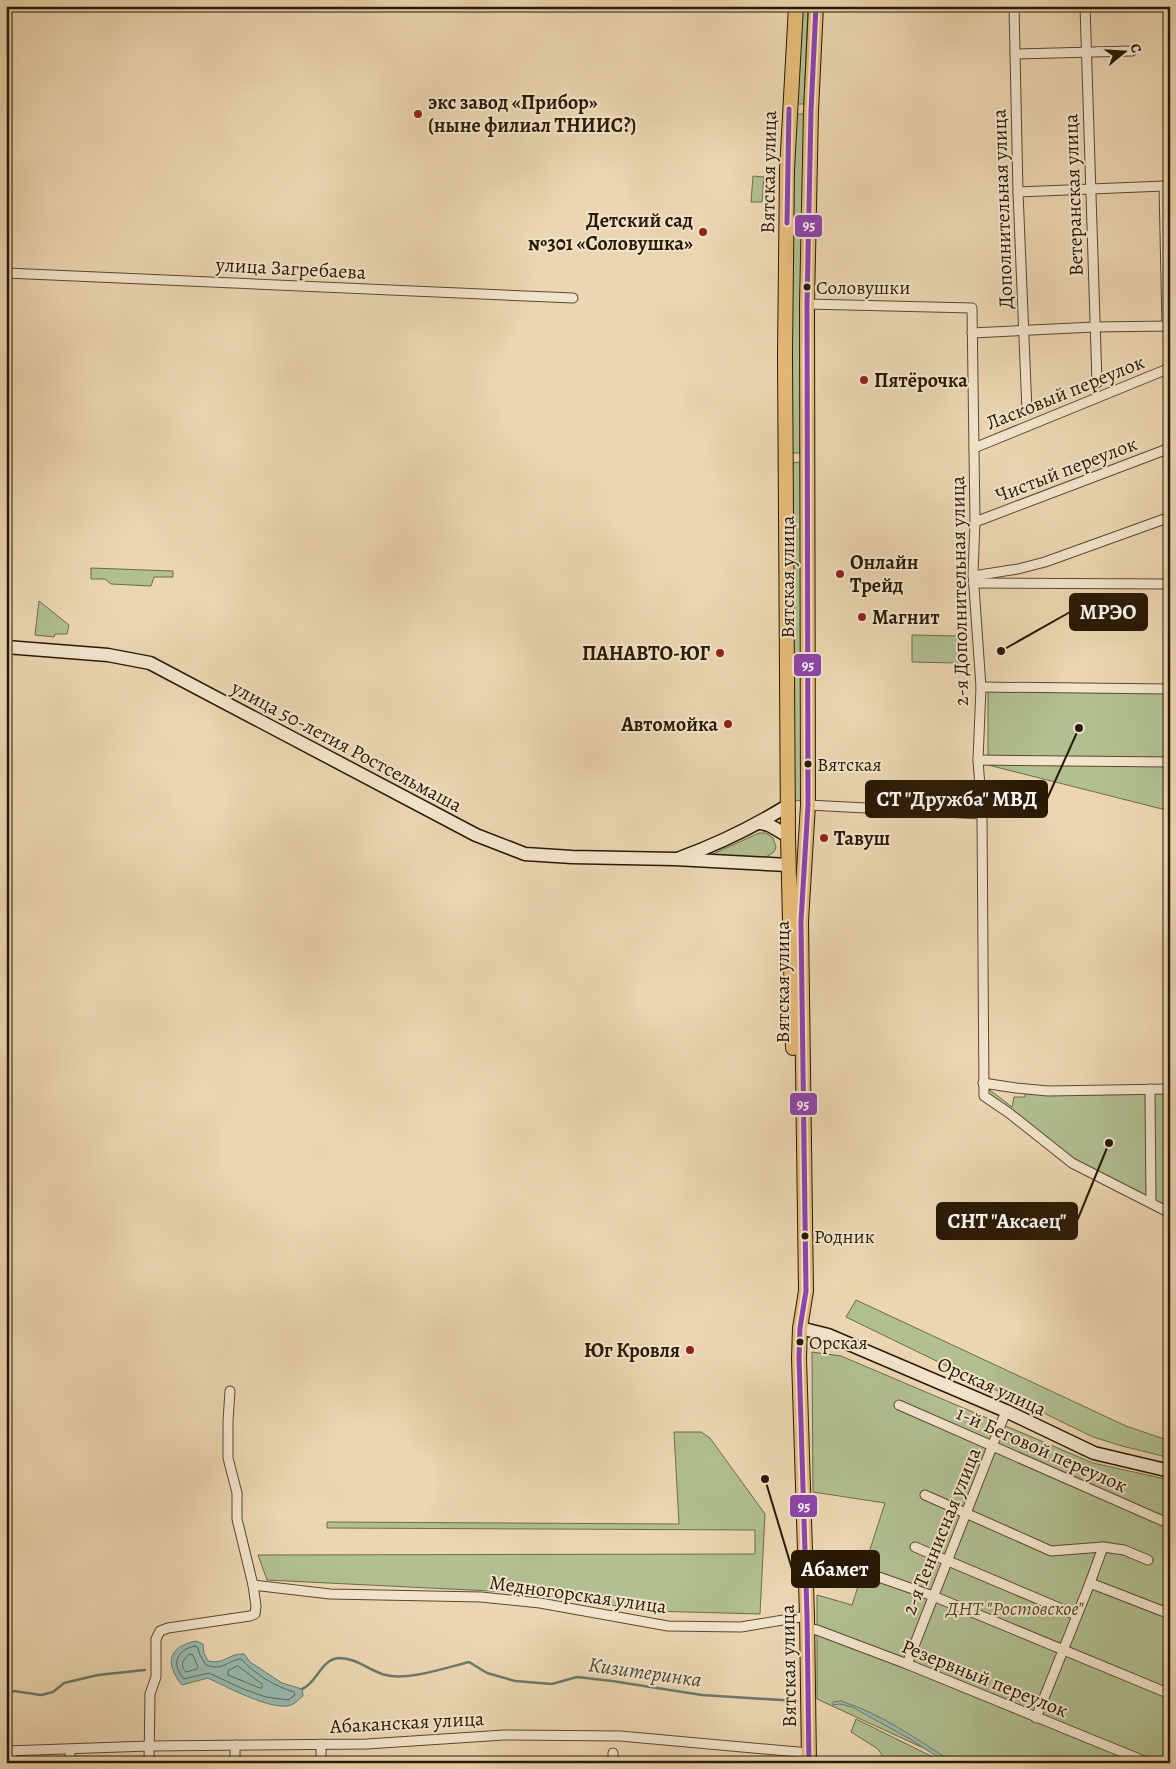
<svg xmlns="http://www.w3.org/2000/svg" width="1176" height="1769" font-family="Alegreya,serif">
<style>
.green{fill:#b1bf91;stroke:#6d6c4a}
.water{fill:#98b9af;stroke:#6c796b}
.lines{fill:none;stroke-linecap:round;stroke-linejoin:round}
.shore{stroke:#60695a;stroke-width:1}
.stream{stroke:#6c796b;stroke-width:2.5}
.minor-casing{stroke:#5a482f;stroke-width:11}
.secondary-casing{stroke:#291904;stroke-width:15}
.primary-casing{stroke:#291904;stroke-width:16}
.minor{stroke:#f2e4cc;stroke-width:9}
.secondary{stroke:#f2e4cc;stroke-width:12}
.primary{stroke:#e6bb78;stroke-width:14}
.bus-1-casing{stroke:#f2e4cc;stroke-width:9}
.bus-1{stroke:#8e44ad;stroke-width:5}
.poi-dot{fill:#8f2418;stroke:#f2e4cc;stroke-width:2}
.bus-dot{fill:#291904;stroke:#f2e4cc;stroke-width:2}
.labels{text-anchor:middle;stroke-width:4;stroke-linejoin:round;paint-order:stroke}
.bus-label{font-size:19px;fill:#291904;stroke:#f2e4cc;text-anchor:start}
.poi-label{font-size:20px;font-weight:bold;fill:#291904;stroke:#f2e4cc;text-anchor:start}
.street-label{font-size:20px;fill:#291904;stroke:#f2e4cc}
.park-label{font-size:20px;font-style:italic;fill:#524b2e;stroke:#f2e4cc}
.water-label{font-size:21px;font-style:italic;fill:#4a4937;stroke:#f2e4cc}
.leader{fill:none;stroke:#291904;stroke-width:2}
.callout-dot{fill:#291904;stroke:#f2e4cc;stroke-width:2}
.callout{fill:#291904;stroke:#291904;stroke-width:2}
.callout-label{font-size:21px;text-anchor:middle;font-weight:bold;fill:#fff}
.line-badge{stroke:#f2e4cc;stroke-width:2}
.badge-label{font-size:14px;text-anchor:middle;font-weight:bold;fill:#fff}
</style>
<rect width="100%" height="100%" fill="#ebd6b1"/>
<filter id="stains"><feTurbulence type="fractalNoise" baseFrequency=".004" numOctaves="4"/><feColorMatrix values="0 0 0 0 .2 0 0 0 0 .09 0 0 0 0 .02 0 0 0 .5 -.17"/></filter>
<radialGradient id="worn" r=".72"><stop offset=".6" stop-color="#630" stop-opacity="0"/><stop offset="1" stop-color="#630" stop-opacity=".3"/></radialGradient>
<g class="green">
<polygon points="800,6 808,6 804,104 793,104"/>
<polygon points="793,114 804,114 801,303 800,453 791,453"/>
<polygon points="753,176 764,177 762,202 751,202"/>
<polygon points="800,462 804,794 803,800 794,801 791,463"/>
<polygon points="91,568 173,571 173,577 154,577 151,586 111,584 105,579 91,579"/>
<polygon points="39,601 69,625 67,634 55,634 54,637 35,635"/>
<polygon points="912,635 960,636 959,663 912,662"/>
<polygon points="988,690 1170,691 1170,811 988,765"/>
<polygon points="759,833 766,833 773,838 776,847 774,852 766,857 712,857 711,855"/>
<polygon points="986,1087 1012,1107 1014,1097 1025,1097 1025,1091 1170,1092 1170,1213 1096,1178 985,1095"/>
<polygon points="856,1300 1126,1426 1170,1441 1170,1458 1122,1446 1093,1437 846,1317"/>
<polygon points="812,1352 841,1356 1093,1463 1170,1480 1170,1763 956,1763 817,1699 817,1595 852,1605 885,1503 813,1492"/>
<polygon points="674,1432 701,1432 710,1438 765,1514 760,1614 650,1611 531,1593 267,1580 258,1555 755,1554 755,1530 327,1528 327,1522 679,1524"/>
<polygon points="856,1719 945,1763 887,1763 878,1749 851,1732"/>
</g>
<g class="water">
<path d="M196,1641L203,1644L204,1653L208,1661C225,1665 228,1653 244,1654L250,1662L282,1683L302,1689L303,1696C300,1698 295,1704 291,1705C273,1712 225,1686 208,1678L182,1685C165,1664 167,1647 196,1641Z"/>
<path d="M841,1701C882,1714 918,1740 954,1763H947L910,1739L852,1707L840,1704L833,1705V1702Z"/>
</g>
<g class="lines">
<g class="shore">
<path d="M195,1646L198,1648L200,1655L206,1665C225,1671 225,1661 241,1659C255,1674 274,1686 294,1692L295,1695L288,1700L266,1697L243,1689L209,1673L184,1679C171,1664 176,1650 195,1646Z"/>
<path d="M190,1654L193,1655L198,1667L197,1669L186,1672C179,1665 183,1659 190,1654Z"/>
<polygon points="238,1666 262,1684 262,1688 260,1688 228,1675 228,1671"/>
</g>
<g class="stream">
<path d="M302,1689C317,1683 321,1659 339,1658C356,1658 367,1669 382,1674C405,1682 445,1668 469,1662L487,1673L515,1681L552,1684L577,1677L612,1681L702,1695L797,1701"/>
<polyline points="6,1692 14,1691 41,1695 53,1692 64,1683 98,1675 145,1670"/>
</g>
<defs>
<g id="minor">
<polyline points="1014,6 1018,192 1027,411"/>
<polyline points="1085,6 1097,383"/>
<polyline points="1015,54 1132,51"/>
<polyline points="1018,192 1164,186 1167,326"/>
<polyline points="6,273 573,298"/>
<polyline points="807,304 972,308 975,522 973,573 981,687 978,760 982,814 984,1096 1009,1113 1072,1163 1170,1213"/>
<polyline points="972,333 1094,327 1170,326"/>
<polyline points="974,448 1170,368"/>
<polyline points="975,522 1170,448"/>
<polyline points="973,576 1018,569 1045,562 1170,517"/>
<polyline points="973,583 1170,584"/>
<polyline points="981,687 1170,689"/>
<polyline points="978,760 1170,762"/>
<polyline points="808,805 982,814"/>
<polyline points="983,1083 1016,1088 1048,1091 1170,1089"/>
<polyline points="1150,1089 1151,1202"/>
<polyline points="899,1405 1170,1524"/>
<polyline points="925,1495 1051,1551 1103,1547 1124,1550 1148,1560"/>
<polyline points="915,1547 1076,1615"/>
<polyline points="870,1574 933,1596 1170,1694"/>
<polyline points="1090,1583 1170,1614"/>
<polyline points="253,1585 330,1594 481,1597 540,1603 668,1626 741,1627 807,1616"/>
<polyline points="807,1628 817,1630 907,1664 1149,1763"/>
<polyline points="907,1664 1006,1411"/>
<polyline points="1036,1718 1090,1583 1103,1547"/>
<polyline points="321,1744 321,1763"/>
<polyline points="6,1751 149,1746 367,1744 504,1735 620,1736 809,1753"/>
<polyline points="12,1763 12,1751"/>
<polyline points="70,1763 70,1749"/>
<polyline points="149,1763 150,1694 156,1677 156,1639 160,1631 168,1628 250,1616 255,1614 256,1606 253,1585 237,1519 237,1493 228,1458 228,1421 230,1391"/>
<polyline points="235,1763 235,1745"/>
<polyline points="613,1763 613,1753"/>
</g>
<g id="secondary">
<polyline points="6,647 108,655 150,663 476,835 525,854 572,857 675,859 788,865"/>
<polyline points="760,823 769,825 788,836"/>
<path d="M680,858C718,844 753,827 787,806"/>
<polyline points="800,1328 828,1335 1006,1411 1094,1453 1170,1471"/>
</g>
<g id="primary">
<polyline points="793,1048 788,836 785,355 787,170 796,6"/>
<polyline points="809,1763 807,1616 799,1358 800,1328 806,1291 801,921 808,805 807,304 811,111 816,6"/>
</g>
</defs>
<use href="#minor" class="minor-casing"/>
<use href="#secondary" class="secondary-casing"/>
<use href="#primary" class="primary-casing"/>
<use href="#minor" class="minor"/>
<use href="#secondary" class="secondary"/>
<use href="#primary" class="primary"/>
<defs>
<g id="bus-1">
<polyline points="787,223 789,109"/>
<polyline points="809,1763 807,1616 799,1358 800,1328 806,1291 801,921 808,805 807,304 811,111 816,6"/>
</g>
</defs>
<use href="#bus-1" class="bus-1-casing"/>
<use href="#bus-1" class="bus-1"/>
</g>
<g class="poi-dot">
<circle cx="418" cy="114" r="5"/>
<circle cx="703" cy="232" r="5"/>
<circle cx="864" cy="380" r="5"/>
<circle cx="840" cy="574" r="5"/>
<circle cx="862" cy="617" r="5"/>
<circle cx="720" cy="653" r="5"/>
<circle cx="728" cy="724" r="5"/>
<circle cx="824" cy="838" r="5"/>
<circle cx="690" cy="1350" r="5"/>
</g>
<g class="bus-dot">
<circle cx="807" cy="287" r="4.5"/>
<circle cx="808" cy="764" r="4.5"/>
<circle cx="805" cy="1236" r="4.5"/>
<circle cx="800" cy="1342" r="4.5"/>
</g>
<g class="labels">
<g class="bus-label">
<text x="816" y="294">Соловушки</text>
<text x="817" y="771">Вятская</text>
<text x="814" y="1243">Родник</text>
<text x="809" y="1349">Орская</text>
</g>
<g class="poi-label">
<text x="428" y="109">экс завод «Прибор»<tspan x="428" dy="23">(ныне филиал ТНИИС?)</tspan></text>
<text x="693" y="227" text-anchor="end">Детский сад<tspan x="693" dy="23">№301 «Соловушка»</tspan></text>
<text x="874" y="387">Пятёрочка</text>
<text x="850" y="569">Онлайн<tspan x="850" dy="23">Трейд</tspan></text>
<text x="872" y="624">Магнит</text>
<text x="710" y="660" text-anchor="end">ПАНАВТО-ЮГ</text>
<text x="718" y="731" text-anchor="end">Автомойка</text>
<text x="834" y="845">Тавуш</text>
<text x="680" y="1357" text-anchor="end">Юг Кровля</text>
</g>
<g class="street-label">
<text transform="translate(768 172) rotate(-89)" y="7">Вятская улица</text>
<text transform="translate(1073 195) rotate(-92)" y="7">Ветеранская улица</text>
<text transform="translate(1002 209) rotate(-92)" y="7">Дополнительная улица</text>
<text transform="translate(291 268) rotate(3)" y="7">улица Загребаева</text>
<text transform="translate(1065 392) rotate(-22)" y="7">Ласковый переулок</text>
<text transform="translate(1066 469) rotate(-21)" y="7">Чистый переулок</text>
<text transform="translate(787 577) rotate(-90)" y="7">Вятская улица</text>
<text transform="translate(959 591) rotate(-91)" y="7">2-я Дополнительная улица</text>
<text transform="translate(347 746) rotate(28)" y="7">улица 50-летия Ростсельмаша</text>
<text transform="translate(782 982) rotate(-90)" y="7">Вятская улица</text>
<text transform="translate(992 1386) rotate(24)" y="7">Орская улица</text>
<text transform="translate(1042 1449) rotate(24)" y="7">1-й Беговой переулок</text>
<text transform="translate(941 1531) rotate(-68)" y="7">2-я Теннисная улица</text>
<text transform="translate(578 1594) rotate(8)" y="7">Медногорская улица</text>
<text transform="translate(788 1666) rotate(-91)" y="7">Вятская улица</text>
<text transform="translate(985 1678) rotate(22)" y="7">Резервный переулок</text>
<text transform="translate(407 1722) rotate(-3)" y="7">Абаканская улица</text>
</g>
<g class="park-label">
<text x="1015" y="1615">ДНТ "Ростовское"</text>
</g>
<g class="water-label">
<text transform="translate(645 1672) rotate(8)" y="7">Кизитеринка</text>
</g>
</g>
<path class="leader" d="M1001 651L1070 612M1079 728L1047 799M1109 1143L1077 1221M765 1479L792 1569"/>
<g class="callout-dot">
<circle cx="1001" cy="651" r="5"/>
<circle cx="1079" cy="728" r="5"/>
<circle cx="1109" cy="1143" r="5"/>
<circle cx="765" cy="1479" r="5"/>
</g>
<g class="callout">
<rect x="1070" y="594" width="77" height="36" rx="5"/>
<rect x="866" y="781" width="181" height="36" rx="5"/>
<rect x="937" y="1203" width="140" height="36" rx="5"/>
<rect x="792" y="1551" width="87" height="36" rx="5"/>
</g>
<g class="callout-label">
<text x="1108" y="619">МРЭО</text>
<text x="957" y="806">СТ "Дружба" МВД</text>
<text x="1007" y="1228">СНТ "Аксаец"</text>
<text x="835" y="1576">Абамет</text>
</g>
<g class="line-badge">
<rect x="794" y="214" width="29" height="24" rx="5" fill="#8e44ad"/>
<rect x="793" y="653" width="29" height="24" rx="5" fill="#8e44ad"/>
<rect x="789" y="1092" width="29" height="24" rx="5" fill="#8e44ad"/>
<rect x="789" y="1494" width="29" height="24" rx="5" fill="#8e44ad"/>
</g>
<g class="badge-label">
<text x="809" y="230">95</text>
<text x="808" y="670">95</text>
<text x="803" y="1109">95</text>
<text x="804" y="1511">95</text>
</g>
<rect width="1176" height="1769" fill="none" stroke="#ebd6b1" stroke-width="25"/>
<rect x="8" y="8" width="1161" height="1754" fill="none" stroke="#291904" stroke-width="2.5"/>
<rect x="12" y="12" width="1151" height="1744" fill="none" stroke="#291904"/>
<g transform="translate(1124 52) rotate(72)" stroke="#f2e4cc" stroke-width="4" paint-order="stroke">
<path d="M0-4L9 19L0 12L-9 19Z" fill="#291904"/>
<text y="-8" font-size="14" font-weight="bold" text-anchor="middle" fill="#291904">С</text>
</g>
<rect width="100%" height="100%" filter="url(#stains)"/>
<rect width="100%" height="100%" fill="url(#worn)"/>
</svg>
